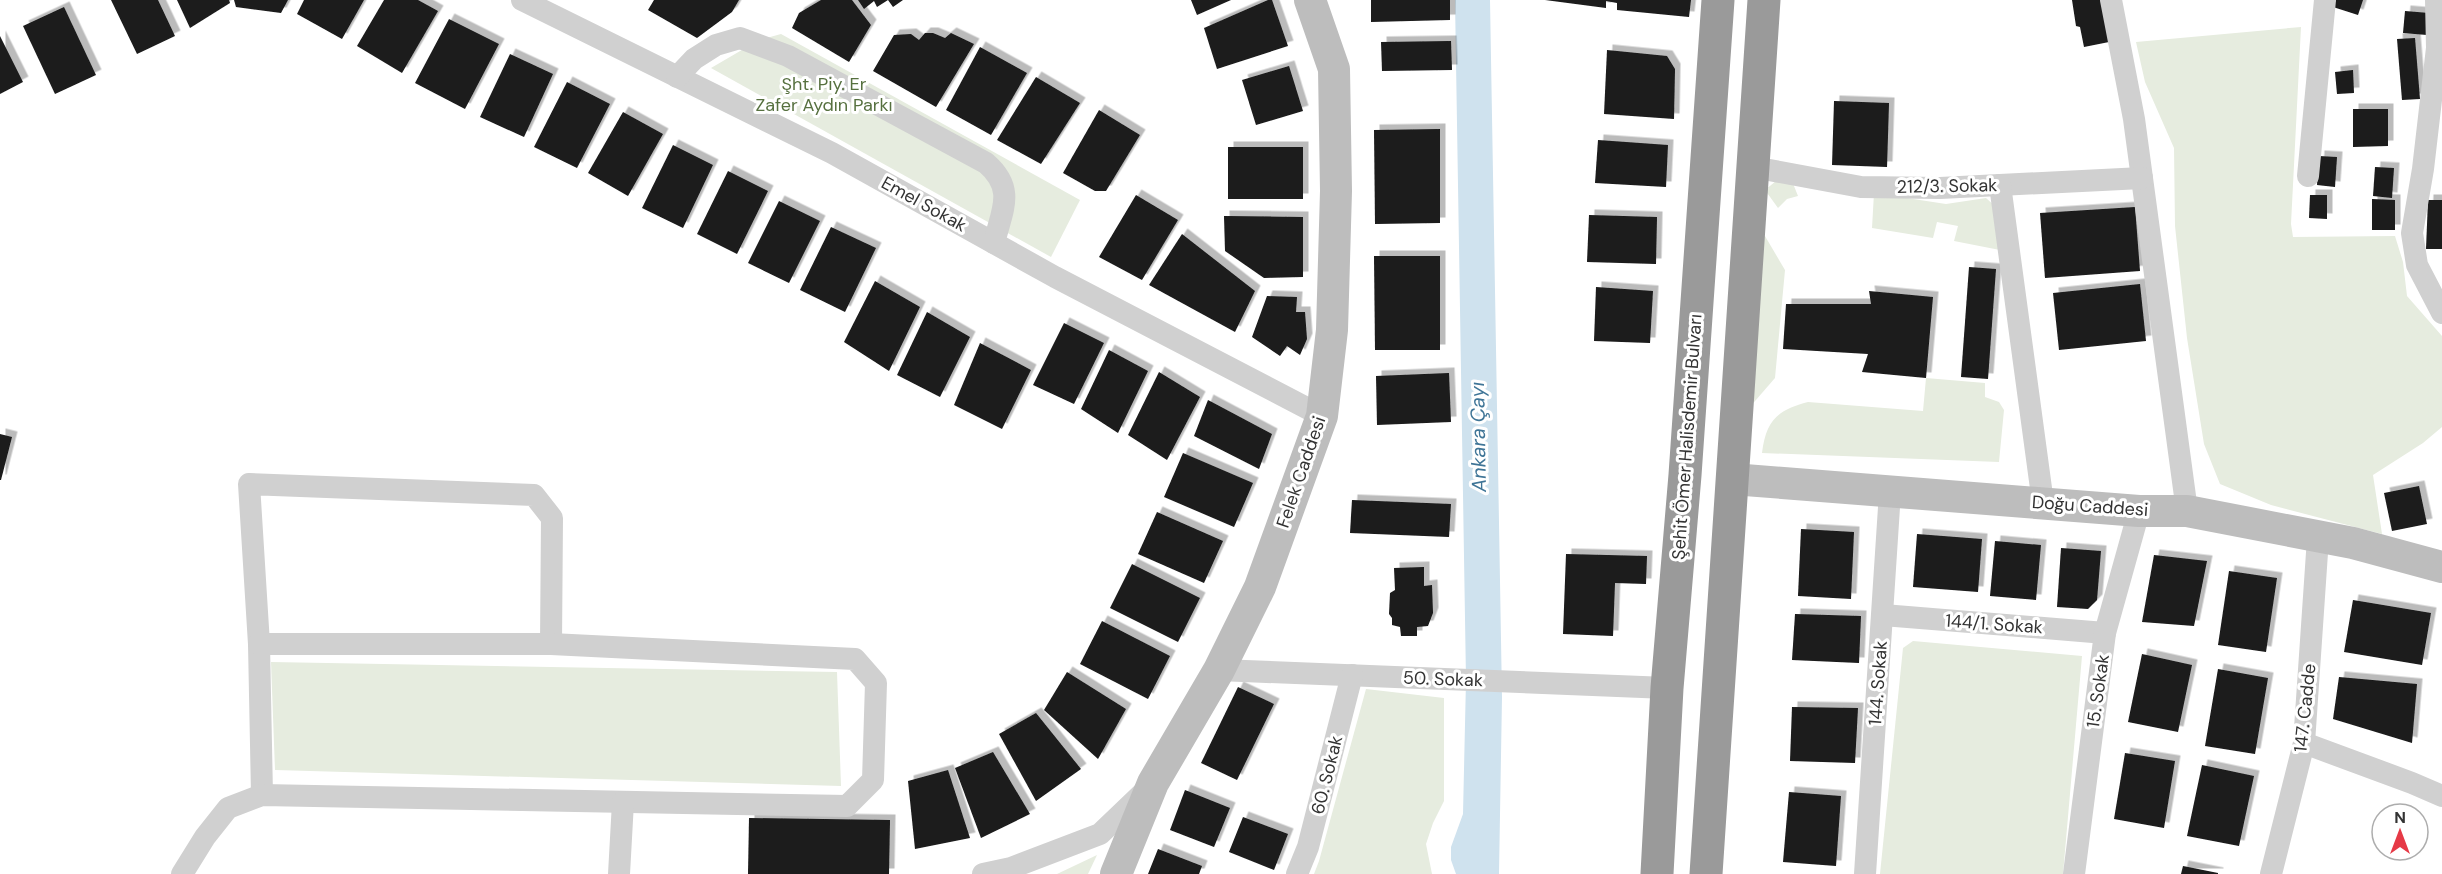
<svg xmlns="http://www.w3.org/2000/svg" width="2442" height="874" font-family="'DM Sans',sans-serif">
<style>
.green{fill:#e6ecdf}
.water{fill:#cfe2ee}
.building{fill:#1a1a1a;filter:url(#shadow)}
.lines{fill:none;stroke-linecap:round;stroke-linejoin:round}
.street{stroke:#d0d0d0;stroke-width:22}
.secondary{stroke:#bdbdbd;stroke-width:32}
.highway{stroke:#9a9a9a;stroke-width:33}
.labels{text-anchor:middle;stroke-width:6;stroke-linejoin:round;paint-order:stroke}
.park-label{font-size:18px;fill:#56703f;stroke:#fff}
.street-label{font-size:18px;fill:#333;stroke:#fff}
.water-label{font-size:20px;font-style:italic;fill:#3f7597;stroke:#fff}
</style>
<defs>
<filter id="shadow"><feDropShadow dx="5.5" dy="-5.5" stdDeviation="0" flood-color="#0004"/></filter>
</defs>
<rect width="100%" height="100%" fill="#fff"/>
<g class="green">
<polygon points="2301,27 2291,224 2293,237 2395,236 2403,262 2407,296 2442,336 2442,427 2423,443 2373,475 2382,534 2271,505 2220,484 2204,444 2187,338 2175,226 2174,148 2145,82 2136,42"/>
<polygon points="781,34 1080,200 1051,257 711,68 759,40"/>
<polygon points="1776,181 1792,181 1798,196 1787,199 1778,208 1765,190"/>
<polygon points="1874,193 1946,204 1986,198 1997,208 2005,251 1954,241 1958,226 1937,222 1933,238 1872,228"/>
<polygon points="1762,231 1785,270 1775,378 1749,408"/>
<path d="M1926,378L1985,383V397L1999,402L2004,410L1999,462L1762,453C1766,421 1777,410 1808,402L1923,411Z"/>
<polygon points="1913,641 2082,656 2063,874 1880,874 1903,648"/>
<polygon points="271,662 837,672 841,786 275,770"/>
<polygon points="1366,689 1444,698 1444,801 1433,823 1426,844 1432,874 1314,874 1319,861"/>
<polygon points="1097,855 1088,874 1057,874"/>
</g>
<polygon class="water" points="1455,0 1490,0 1502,697 1499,874 1456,874 1451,860 1451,847 1463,814 1466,680"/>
<g class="building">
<polygon points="111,0 158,0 175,36 137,54"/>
<polygon points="177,0 229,0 230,3 190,28"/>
<polygon points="234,0 288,0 281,13 236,7"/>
<polygon points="304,0 364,0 342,39 297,14"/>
<polygon points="384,0 418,0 438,11 402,73 357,46"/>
<polygon points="654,0 739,0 732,12 697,38 648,10"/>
<polygon points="821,0 852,0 871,25 849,62 792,28 799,13"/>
<polygon points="858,0 903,0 893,7 888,0 877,7 874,1 864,9"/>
<polygon points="1191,0 1231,0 1197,15"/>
<polygon points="1268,0 1272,0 1288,46 1217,69 1204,28"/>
<polygon points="1371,0 1450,0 1450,20 1371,22"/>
<polygon points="1545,0 1691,0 1689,17 1617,10 1617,3 1606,1 1606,8"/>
<polygon points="2072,0 2107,0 2114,41 2084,47 2080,27 2076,26"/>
<polygon points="2336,0 2363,0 2358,15 2333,7"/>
<polygon points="64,7 96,75 55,94 23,26"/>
<polygon points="2405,11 2429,13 2427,35 2403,33"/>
<polygon points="449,19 499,44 465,109 415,83"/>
<polygon points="925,33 933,33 945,38 951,33 974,44 936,107 873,71 894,35 911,34 919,40"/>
<polygon points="0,36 23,82 0,94"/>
<polygon points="2415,38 2420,99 2402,100 2397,39"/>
<polygon points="1451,41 1452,70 1382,71 1381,42"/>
<polygon points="980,47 1027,73 991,135 946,110"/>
<polygon points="1607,50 1667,56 1675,69 1674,119 1604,114"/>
<polygon points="510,54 553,74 524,137 480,117"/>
<polygon points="1289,66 1303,111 1256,125 1242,80"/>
<polygon points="2353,70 2354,93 2337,94 2335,72"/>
<polygon points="1036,77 1080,103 1041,164 997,140"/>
<polygon points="567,82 610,104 577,168 534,147"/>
<polygon points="1834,101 1889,103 1887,167 1832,165"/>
<polygon points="2353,109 2388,109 2388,146 2353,147"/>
<polygon points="1099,110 1140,135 1106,191 1095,191 1063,173"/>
<polygon points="623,112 663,134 628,196 588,173"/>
<polygon points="1440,129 1440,223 1375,224 1374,130"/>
<polygon points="1598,140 1668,145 1666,187 1595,183"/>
<polygon points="673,145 713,165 683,228 642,208"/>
<rect x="1228" y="147" width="75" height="52"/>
<polygon points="2319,156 2337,157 2335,187 2317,185"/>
<polygon points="2375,167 2394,168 2392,198 2373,196"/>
<polygon points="728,171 768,191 737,254 697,234"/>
<polygon points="1136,195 1178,220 1142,280 1099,257"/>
<polygon points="2310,195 2327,195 2327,219 2309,218"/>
<polygon points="2372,199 2395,200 2395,230 2372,230"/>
<polygon points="2428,200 2442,200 2442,249 2426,249"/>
<polygon points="779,201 820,221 789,283 748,263"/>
<polygon points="2135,207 2140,271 2045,278 2040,213"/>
<polygon points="1589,215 1657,217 1656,264 1587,262"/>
<polygon points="1224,216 1303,217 1303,277 1264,278 1225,251"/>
<polygon points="831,227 876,248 845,312 800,290"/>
<polygon points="1182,234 1255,291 1235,332 1149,285"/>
<polygon points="1374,256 1440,256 1440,350 1375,350"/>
<polygon points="1969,267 1996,269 1988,379 1961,377"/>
<polygon points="875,281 920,307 889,371 844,342"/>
<polygon points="2140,284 2146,341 2059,350 2053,293"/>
<polygon points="1596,287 1653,291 1650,343 1594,341"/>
<polygon points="1869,291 1933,297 1926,378 1862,372 1868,354 1783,349 1786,304 1871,304"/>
<polygon points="1267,296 1297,297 1296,312 1305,312 1307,339 1300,355 1287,346 1280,356 1252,337"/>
<polygon points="927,312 970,337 940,397 897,375"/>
<polygon points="1064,323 1104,343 1074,404 1033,385"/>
<polygon points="980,343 1031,370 1002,429 954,405"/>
<polygon points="1109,350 1148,371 1118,433 1081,409"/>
<polygon points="1159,372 1200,397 1167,460 1128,435"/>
<polygon points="1449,373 1451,422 1377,425 1376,376"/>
<polygon points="1208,400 1272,434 1259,469 1194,436"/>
<polygon points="0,434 12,437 1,480 0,480"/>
<polygon points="1183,453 1253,483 1234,527 1164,497"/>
<polygon points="2419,486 2427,524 2392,531 2384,493"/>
<polygon points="1352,500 1451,504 1449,537 1350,533"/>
<polygon points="1157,512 1223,541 1204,583 1138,554"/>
<polygon points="1801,529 1854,532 1851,599 1798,596"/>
<polygon points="1917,534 1982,539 1978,592 1913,587"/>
<polygon points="1995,541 2041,545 2036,600 1990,596"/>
<polygon points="2061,548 2101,551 2097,600 2088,609 2057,607"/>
<polygon points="1566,554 1647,556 1646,584 1615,583 1613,636 1563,634"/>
<polygon points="2154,555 2207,561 2194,626 2142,622"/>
<polygon points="1132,564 1200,598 1178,642 1110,608"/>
<polygon points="1424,567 1424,586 1432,585 1433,613 1428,626 1417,627 1417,636 1401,636 1400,627 1392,625 1392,618 1389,614 1390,593 1395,590 1394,568"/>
<polygon points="2229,571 2277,578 2266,652 2218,645"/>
<polygon points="2353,600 2431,613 2422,665 2344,652"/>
<polygon points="1795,614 1861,616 1859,663 1792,660"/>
<polygon points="1102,621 1170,656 1148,699 1080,664"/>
<polygon points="2142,654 2192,665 2178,732 2128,722"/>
<polygon points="2218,669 2268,678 2255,754 2205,746"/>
<polygon points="1067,672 1126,709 1098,759 1044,710"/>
<polygon points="2339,677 2417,684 2412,743 2333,719"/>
<polygon points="1238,687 1274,704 1237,780 1201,763"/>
<polygon points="1792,707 1858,708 1855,763 1790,761"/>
<polygon points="1036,713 1081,769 1036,801 999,734"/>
<polygon points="993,752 1030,814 981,838 955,768"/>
<polygon points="2125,753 2175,761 2164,828 2114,819"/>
<polygon points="2202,765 2254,776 2239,846 2187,836"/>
<polygon points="948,770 970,838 915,849 908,781"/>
<polygon points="1185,790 1230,808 1214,847 1170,830"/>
<polygon points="1789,792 1841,796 1836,866 1783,862"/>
<polygon points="1243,817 1288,834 1274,870 1229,852"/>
<polygon points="749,818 890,820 889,874 748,874"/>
<polygon points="1158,849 1202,866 1199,874 1148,874"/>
<polygon points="2183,866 2218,873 2218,874 2181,874"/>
</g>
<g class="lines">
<g class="street">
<polyline points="522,0 832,153 1055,277 1322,416"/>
<polyline points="2111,0 2134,119 2187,511"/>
<polyline points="2436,0 2437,48 2423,169 2412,233 2417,265 2442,313"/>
<path d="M677,77L694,59L716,45L740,38L788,56L986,163C1016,189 1002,210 994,243"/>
<polyline points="1753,167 1861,187 1940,188 2142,178"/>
<polyline points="2308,176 2325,0"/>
<polyline points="2000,185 2043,503"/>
<polyline points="1883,615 2105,633"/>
<polyline points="1219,670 1667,688"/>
<polyline points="2304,743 2412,783 2442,796"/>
<polyline points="262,795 259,644 249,484 534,495 552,518 551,644"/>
<polyline points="182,874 205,837 228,808 262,795 847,806 873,780 876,683 855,659 551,644 259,644"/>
<polyline points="619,874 623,802"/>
<polyline points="983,874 1011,868 1100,834 1146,790"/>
<polyline points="1297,874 1308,847 1352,675"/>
<polyline points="1865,874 1890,492"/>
<polyline points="2074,874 2105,633 2139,511"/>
<polyline points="2271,874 2304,743 2318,538"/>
</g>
<g class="secondary">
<polyline points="1732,479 2139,511 2187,511 2353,543 2442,567"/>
<polyline points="1116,874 1153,783 1219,670 1260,587 1322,416 1332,330 1336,191 1334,69 1310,0"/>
</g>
<g class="highway">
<polyline points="1657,874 1667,688 1685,475 1718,0"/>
<polyline points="1706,874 1764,0"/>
</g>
</g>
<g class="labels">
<g class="park-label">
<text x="824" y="90">Şht. Piy. Er<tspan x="824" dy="21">Zafer Aydın Parkı</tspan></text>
</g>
<g class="street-label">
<text transform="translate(1947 186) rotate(-1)" y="6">212/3. Sokak</text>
<text transform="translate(924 204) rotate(29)" y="6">Emel Sokak</text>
<text transform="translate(1687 437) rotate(-86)" y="6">Şehit Ömer Halisdemir Bulvarı</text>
<text transform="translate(1301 472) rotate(-71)" y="6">Felek Caddesi</text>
<text transform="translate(2090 506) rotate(4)" y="6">Doğu Caddesi</text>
<text transform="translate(1994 624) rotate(4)" y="6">144/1. Sokak</text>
<text transform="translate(1443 679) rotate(2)" y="6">50. Sokak</text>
<text transform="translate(1878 683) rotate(-86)" y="6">144. Sokak</text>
<text transform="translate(2098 691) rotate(-82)" y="6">15. Sokak</text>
<text transform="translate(2305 708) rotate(-84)" y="6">147. Cadde</text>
<text transform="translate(1327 775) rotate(-76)" y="6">60. Sokak</text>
</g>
<g class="water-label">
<text transform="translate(1478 437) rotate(-91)" y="7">Ankara Çayı</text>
</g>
</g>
<g transform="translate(2400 832)"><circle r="28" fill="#ffffff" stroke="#adadad" stroke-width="1.5"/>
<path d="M0-4.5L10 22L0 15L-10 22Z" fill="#e63946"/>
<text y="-9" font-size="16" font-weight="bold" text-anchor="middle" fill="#333333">N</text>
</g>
</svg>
